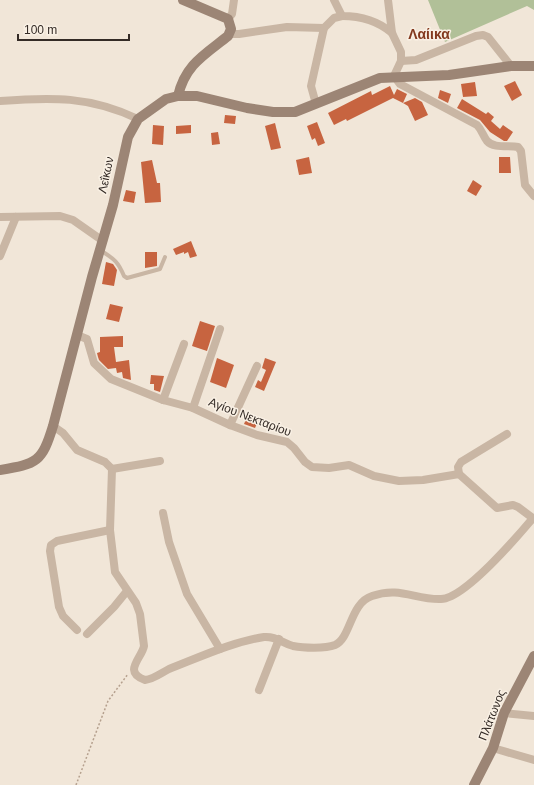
<svg xmlns="http://www.w3.org/2000/svg" width="534" height="785" font-family="Helvetica,sans-serif">
<style>
.green{fill:#b1c098}
.building{fill:#c76440}
.lines{fill:none;stroke-linecap:round;stroke-linejoin:round}
.path{stroke:#b5a08e;stroke-width:1.5;stroke-dasharray:2 2;stroke-linecap:butt}
.lane{stroke:#c9b6a4;stroke-width:4}
.street{stroke:#c9b6a4;stroke-width:8}
.secondary{stroke:#9c8575;stroke-width:10}
.labels{text-anchor:middle;stroke-width:3;stroke-linejoin:round;paint-order:stroke}
.street-label{font-size:12px;fill:#342b26;stroke:#f9f0e4}
.quarter-label{font-size:14px;font-weight:bold;fill:#83391e;stroke:#f9f0e4}
</style>
<rect width="100%" height="100%" fill="#f1e6d8"/>
<polygon class="green" points="428,0 534,0 534,10 527,6 445,42"/>
<g class="building">
<polygon points="515,81 522,95 512,101 504,86"/>
<polygon points="475,82 477,96 463,97 461,84"/>
<polygon points="390,86 394,95 397,89 407,94 403,103 393,98 347,121 346,119 334,125 328,113 371,91 372,95"/>
<polygon points="440,90 451,94 448,103 438,98"/>
<polygon points="415,98 422,102 428,115 415,121 408,106 403,103"/>
<polygon points="462,99 486,114 488,112 494,117 491,121 500,129 503,125 513,132 507,141 504,141 490,132 480,120 457,108"/>
<polygon points="225,115 236,116 235,124 224,123"/>
<polygon points="317,122 325,143 318,146 315,138 312,140 307,126"/>
<polygon points="275,123 281,148 271,150 265,126"/>
<polygon points="153,125 164,126 163,145 152,144"/>
<polygon points="191,125 191,133 176,134 176,126"/>
<polygon points="218,132 220,144 212,145 211,133"/>
<polygon points="309,157 312,173 299,175 296,160"/>
<polygon points="499,157 510,157 511,173 499,173"/>
<polygon points="152,160 157,183 160,183 161,202 145,203 141,162"/>
<polygon points="473,180 482,186 476,196 467,191"/>
<polygon points="126,190 136,192 134,203 123,201"/>
<polygon points="191,241 197,256 190,258 188,252 184,254 184,252 176,255 173,249"/>
<polygon points="145,252 157,252 157,266 145,268"/>
<polygon points="106,262 113,264 117,270 114,286 102,284"/>
<polygon points="110,304 123,307 119,322 106,319"/>
<polygon points="200,321 215,326 207,351 192,346"/>
<polygon points="123,336 123,347 114,347 116,362 129,360 131,380 123,378 122,372 117,373 116,368 108,369 99,360 98,357 97,353 100,352 100,337"/>
<polygon points="217,358 234,365 226,388 210,382"/>
<polygon points="265,358 276,362 264,391 255,387 258,380 261,382 266,370 262,368"/>
<polygon points="151,375 164,376 160,392 154,390 154,384 150,384"/>
<polygon points="248,415 259,419 255,428 244,424"/>
</g>
<g class="lines">
<polyline class="path" points="76,785 108,701 128,674"/>
<path class="lane" d="M100,250C114,259 118,261 124,276L127,278L160,269L165,257"/>
<g class="street">
<path d="M334,0L342,16C360,16 378,21 392,33"/>
<path d="M388,0L392,33L401,52V61L394,76L400,84L477,125C482,130 483,136 487,141C494,149 509,145 518,147L521,151L525,185L534,196"/>
<polyline points="228,19 232,14 234,0"/>
<polyline points="230,34 239,34 287,27 324,28"/>
<polyline points="401,61 416,60 476,36 483,35 488,37 511,66"/>
<path d="M0,101C51,97 90,96 138,119"/>
<polyline points="316,104 311,86 324,28 334,18 342,16"/>
<polyline points="0,217 60,216 73,220 103,241"/>
<polyline points="0,256 16,217"/>
<polyline points="77,335 87,339 94,363 111,379 163,400 193,408 230,425 257,435 287,442 294,448 305,462 312,467 329,468 349,465 374,476 399,481 423,480 459,474 497,508 513,505 518,507 534,519"/>
<polyline points="163,400 184,344"/>
<polyline points="193,408 220,329"/>
<polyline points="230,425 257,366"/>
<path d="M53,426L63,433L77,450L105,462L112,469L110,530L115,572L136,603L140,614L144,646C142,658 122,672 145,680C154,679 161,673 169,669C200,657 232,642 264,637C276,636 282,643 293,646C303,648 325,649 335,645C351,638 350,603 372,596C400,586 415,600 441,599C464,599 517,537 533,518"/>
<polyline points="112,469 160,461"/>
<polyline points="459,474 458,467 461,462 507,434"/>
<polyline points="163,513 169,542 187,594 220,649"/>
<polyline points="77,630 63,616 59,607 50,551 51,545 57,541 110,530"/>
<polyline points="87,634 114,607 127,591"/>
<polyline points="259,690 279,639"/>
<polyline points="504,713 534,716"/>
<polyline points="493,748 534,760"/>
</g>
<g class="secondary">
<path d="M178,96C185,65 204,55 228,36L231,29L228,19L183,0"/>
<path d="M0,470C37,464 42,462 53,426L92,277L113,205L128,137L138,119L166,99L178,96H197L247,108L273,112H295L380,78L449,75L511,66H534"/>
<polyline points="474,785 493,748 504,713 534,656"/>
</g>
</g>
<g class="labels">
<g class="street-label">
<text transform="translate(106 175) rotate(-78)" y="4">Λεΐκων</text>
<text transform="translate(250 417) rotate(21)" y="4">Αγίου Νεκταρίου</text>
<text transform="translate(492 715) rotate(-68)" y="4">Πλάτωνος</text>
</g>
<g class="quarter-label">
<text x="429" y="39">Λαίικα</text>
</g>
</g>
<path d="M18 34v6h111v-6" fill="none" stroke="#342b26" stroke-width="2"/>
<text x="24" y="34" font-size="12" fill="#342b26" stroke="#f9f0e4" stroke-width="3" paint-order="stroke">100 m</text>
</svg>
